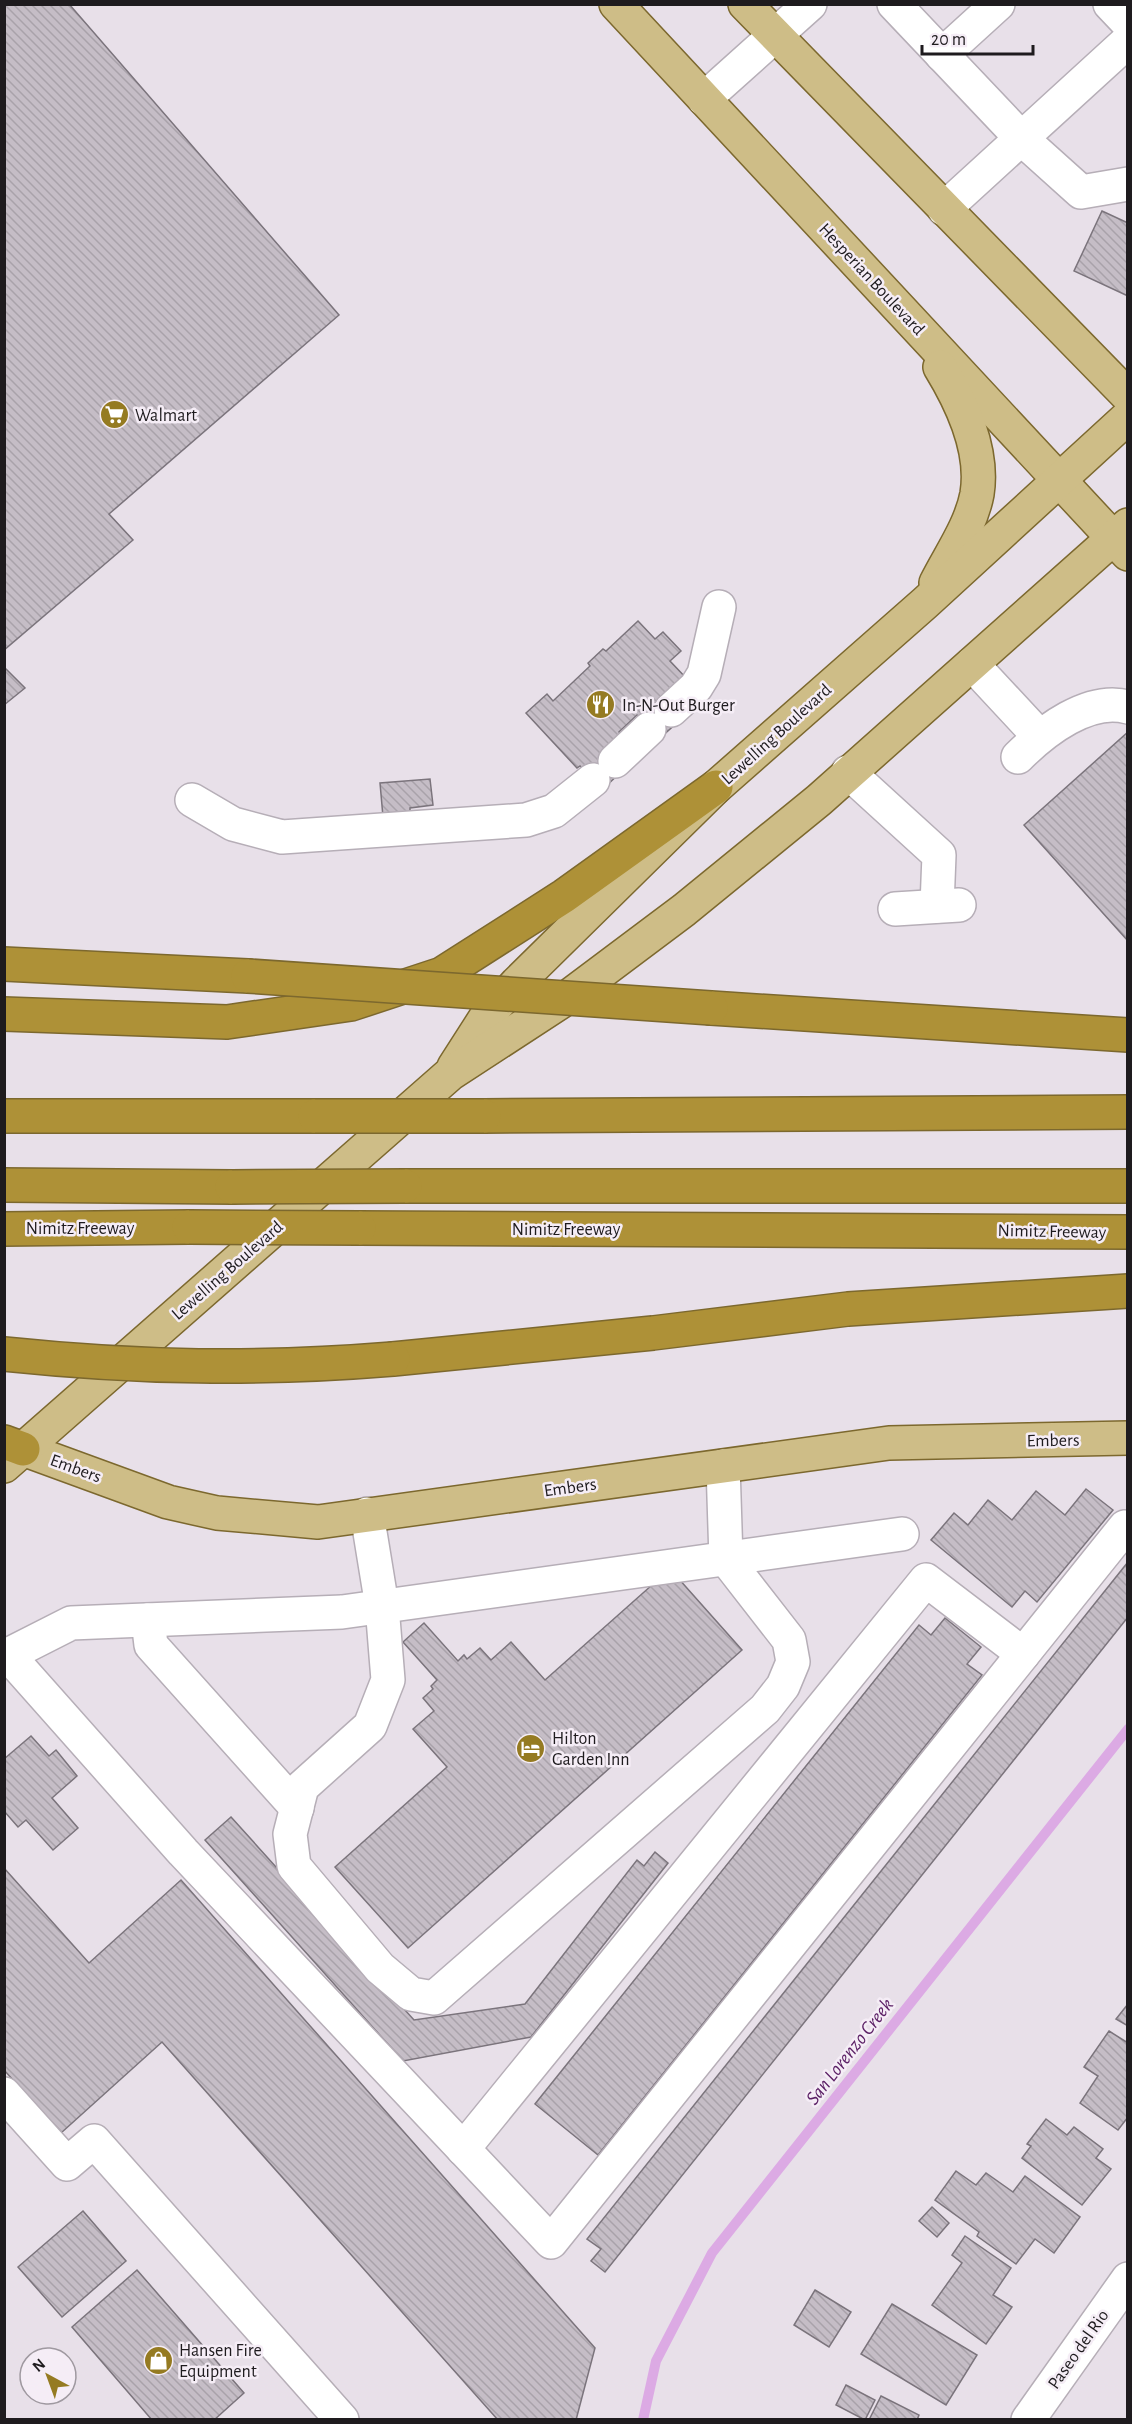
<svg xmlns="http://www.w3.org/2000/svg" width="1132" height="2424" font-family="'Alegreya Sans',sans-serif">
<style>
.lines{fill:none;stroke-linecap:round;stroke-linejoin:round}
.stream{stroke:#dcaae4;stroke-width:10}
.building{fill:url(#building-back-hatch);stroke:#7b747c;stroke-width:1.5}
.minor-casing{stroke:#b6aeb7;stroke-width:36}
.major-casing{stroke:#7c682e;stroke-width:36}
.highway-casing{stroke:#7c682e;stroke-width:36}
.minor{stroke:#fff;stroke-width:33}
.major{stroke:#cebd87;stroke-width:33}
.highway{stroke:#ae9137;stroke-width:33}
.highway-bridge-casing{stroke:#7c682e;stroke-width:36;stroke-linecap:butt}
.highway-bridge{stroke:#ae9137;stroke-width:33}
.labels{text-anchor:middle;stroke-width:5;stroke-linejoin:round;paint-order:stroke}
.street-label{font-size:18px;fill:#1e1b1e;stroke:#f5edf6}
.poi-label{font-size:18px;fill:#1e1b1e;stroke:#f5edf6;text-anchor:start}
.water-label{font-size:20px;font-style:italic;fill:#5c2166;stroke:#f5edf6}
</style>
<defs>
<pattern id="building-back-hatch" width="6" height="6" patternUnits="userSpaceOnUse" patternTransform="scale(1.5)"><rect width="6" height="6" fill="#c5bdc6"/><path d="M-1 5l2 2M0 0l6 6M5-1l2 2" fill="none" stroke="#a9a2aa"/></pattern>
</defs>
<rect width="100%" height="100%" fill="#e8e0e9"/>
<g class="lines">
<polyline class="stream" points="643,2420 656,2361 712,2253 1128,1729"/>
</g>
<g class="building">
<polygon points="4,4 69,4 339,315 109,514 133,540 4,650"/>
<polygon points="1102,211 1128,223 1128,296 1074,271"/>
<polygon points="638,621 655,639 663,632 681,651 670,661 687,679 680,720 659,739 637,715 619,732 623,735 623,770 602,790 580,766 577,768 526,713 547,694 553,701 590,666 588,663 603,649 606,651"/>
<polygon points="4,667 25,688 4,705"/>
<polygon points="1128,732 1128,941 1024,825"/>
<polygon points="430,779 433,805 410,808 410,814 383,817 380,783"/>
<polygon points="1086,1489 1113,1510 1037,1602 1025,1591 1012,1607 931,1540 954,1513 968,1525 988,1500 1012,1520 1036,1491 1065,1515"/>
<polygon points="1128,1562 1128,1617 605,2272 591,2261 601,2249 587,2239"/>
<polygon points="670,1569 742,1650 408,1948 335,1867 447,1767 413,1729 434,1711 423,1698 433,1689 431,1686 437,1680 403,1642 424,1623 458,1661 464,1655 467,1659 480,1648 491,1660 511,1642 545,1680"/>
<polygon points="945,1618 981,1647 967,1664 982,1675 598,2155 535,2104 919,1625 931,1635"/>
<polygon points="31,1736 49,1756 56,1750 77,1776 52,1798 78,1828 53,1850 26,1820 18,1827 4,1811 4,1759"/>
<polygon points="231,1817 414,2020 525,2004 637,1860 644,1866 655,1852 668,1863 531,2037 403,2061 205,1840"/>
<polygon points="4,1868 89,1963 181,1880 595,2348 576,2420 498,2420 162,2042 61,2133 4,2070"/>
<polygon points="1128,2004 1128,2026 1116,2019"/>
<polygon points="1109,2031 1128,2043 1128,2117 1118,2130 1080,2103 1098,2076 1084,2067"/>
<polygon points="1046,2119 1067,2135 1074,2127 1103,2149 1096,2158 1111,2169 1082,2205 1022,2158 1031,2146 1027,2144"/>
<polygon points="956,2171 976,2185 986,2173 1013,2192 1025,2176 1080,2217 1054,2253 1035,2239 1016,2264 977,2236 979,2232 935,2200"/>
<polygon points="932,2207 949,2223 937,2237 919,2221"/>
<polygon points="83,2211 126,2261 62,2317 18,2267"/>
<polygon points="965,2236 1011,2268 993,2295 1012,2307 986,2344 932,2305 962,2263 952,2255"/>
<polygon points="137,2270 244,2393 214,2420 152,2420 72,2327"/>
<polygon points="815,2290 851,2312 829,2347 794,2325"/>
<polygon points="892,2304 977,2355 946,2405 861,2354"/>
<polygon points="846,2385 875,2400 865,2420 836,2405"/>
<polygon points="881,2396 919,2415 917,2420 869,2420"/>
</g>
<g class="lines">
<defs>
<g id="minor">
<polyline points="894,4 1022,139 1081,192 1128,184"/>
<polyline points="1110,4 1128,23"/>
<polyline points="942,55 998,4"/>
<polyline points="704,99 810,4"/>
<polyline points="944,209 1128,41"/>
<polyline points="972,664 1039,736"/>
<polyline points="671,710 696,687 704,674 719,607"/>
<path d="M1018,757C1044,731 1089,696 1128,707"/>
<polyline points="615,761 649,729"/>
<polyline points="848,772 939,855 937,906"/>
<polyline points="192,800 233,824 282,837 526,820 554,811 593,780"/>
<polyline points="895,909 959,905"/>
<polyline points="367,1514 382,1606 388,1680 370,1726 302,1787 290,1834 294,1866 380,1968 411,1994 434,1998 765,1709 783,1686 793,1662 789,1640 726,1559 723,1466"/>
<polyline points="148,1620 151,1645 297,1808"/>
<polyline points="8,1655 71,1623 342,1612 902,1534"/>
<polyline points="4,1658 8,1655 183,1852 551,2242 1125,1527"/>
<polyline points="4,2094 67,2164 94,2141 342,2420"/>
<polyline points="463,2149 926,1580 1023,1654"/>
<polyline points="1028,2420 1128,2279"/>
</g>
<g id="major">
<polyline points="616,4 1128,554"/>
<polyline points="745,4 1128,396"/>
<path d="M936,583C950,555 971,526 977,494C984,451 962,403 940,367"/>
<polyline points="454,1067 486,1017 517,983 716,787 925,603 1128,417"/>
<polyline points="23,1449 168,1502 217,1513 318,1522 889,1443 1128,1438"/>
<polyline points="4,1466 450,1074 568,997 684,910 819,800 1128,525"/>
</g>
<g id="highway">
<polyline points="4,964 248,976"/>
<polyline points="711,1008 1128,1035"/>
<polyline points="4,1014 227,1022 351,1004 442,974 564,896 716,787"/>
<polyline points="4,1116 315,1116"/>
<polyline points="484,1116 1128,1112"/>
<polyline points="4,1185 232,1187"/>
<polyline points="405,1186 1128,1186"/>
<polyline points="359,1228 1128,1232"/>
<polyline points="4,1229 189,1227"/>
<polyline points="393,1359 653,1333 848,1309 1128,1291"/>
<polyline points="4,1442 23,1449"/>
</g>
</defs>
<use href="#minor" class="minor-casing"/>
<use href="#major" class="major-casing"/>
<use href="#highway" class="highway-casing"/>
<use href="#minor" class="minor"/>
<use href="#major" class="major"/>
<use href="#highway" class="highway"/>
<defs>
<g id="highway-bridge">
<polyline points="248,976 711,1008"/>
<polyline points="315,1116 484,1116"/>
<polyline points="232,1187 405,1186"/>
<polyline points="189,1227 359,1228"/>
<path d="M4,1354C139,1368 258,1370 393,1359"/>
</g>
</defs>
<use href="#highway-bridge" class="highway-bridge-casing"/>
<use href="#highway-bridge" class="highway-bridge"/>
</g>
<defs>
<symbol id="supermarket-disc" viewBox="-11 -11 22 22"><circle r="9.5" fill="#957b22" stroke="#f5edf6"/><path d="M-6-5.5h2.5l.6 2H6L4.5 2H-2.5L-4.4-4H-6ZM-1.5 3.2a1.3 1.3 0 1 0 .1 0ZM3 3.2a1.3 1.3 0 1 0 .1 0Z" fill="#fff"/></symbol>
<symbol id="restaurant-disc" viewBox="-11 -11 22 22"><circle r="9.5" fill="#957b22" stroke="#f5edf6"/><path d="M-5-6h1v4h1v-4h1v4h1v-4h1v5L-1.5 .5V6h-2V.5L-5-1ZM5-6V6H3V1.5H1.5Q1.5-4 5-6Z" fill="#fff"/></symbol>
<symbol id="hotel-disc" viewBox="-11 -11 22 22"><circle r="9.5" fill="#957b22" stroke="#f5edf6"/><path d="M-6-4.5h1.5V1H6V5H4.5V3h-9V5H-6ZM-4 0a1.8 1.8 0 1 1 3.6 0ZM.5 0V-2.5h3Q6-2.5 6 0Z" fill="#fff"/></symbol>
<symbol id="shop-disc" viewBox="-11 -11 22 22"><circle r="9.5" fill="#957b22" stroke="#f5edf6"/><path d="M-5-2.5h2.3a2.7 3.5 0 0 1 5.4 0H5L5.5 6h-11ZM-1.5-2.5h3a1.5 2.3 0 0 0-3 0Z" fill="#fff"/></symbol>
</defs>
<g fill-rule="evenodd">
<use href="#supermarket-disc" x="98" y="398" width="33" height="33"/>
<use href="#restaurant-disc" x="584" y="688" width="33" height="33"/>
<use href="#hotel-disc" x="514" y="1732" width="33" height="33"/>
<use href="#shop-disc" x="142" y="2344" width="33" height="33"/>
</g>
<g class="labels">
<g class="street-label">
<text transform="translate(872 279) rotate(47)" y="6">Hesperian Boulevard</text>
<text transform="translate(776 734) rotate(-42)" y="6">Lewelling Boulevard</text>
<text x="80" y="1234">Nimitz Freeway</text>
<text x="566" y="1235">Nimitz Freeway</text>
<text transform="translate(1052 1231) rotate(1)" y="6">Nimitz Freeway</text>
<text transform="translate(227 1270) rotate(-41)" y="6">Lewelling Boulevard</text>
<text transform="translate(1053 1440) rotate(-1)" y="6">Embers</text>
<text transform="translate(76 1468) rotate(20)" y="6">Embers</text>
<text transform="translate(570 1487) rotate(-8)" y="6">Embers</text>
<text transform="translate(1078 2349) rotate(-55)" y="6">Paseo del Rio</text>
</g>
<g class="poi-label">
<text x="135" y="421">Walmart</text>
<text x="622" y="711">In-N-Out Burger</text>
<text x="552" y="1744">Hilton<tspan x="552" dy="21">Garden Inn</tspan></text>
<text x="179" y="2356">Hansen Fire<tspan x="179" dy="21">Equipment</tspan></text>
</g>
<g class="water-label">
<text transform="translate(849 2051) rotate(-52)" y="7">San Lorenzo Creek</text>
</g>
</g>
<rect width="1132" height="2424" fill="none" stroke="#1e1b1e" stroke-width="12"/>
<g transform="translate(48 2376) rotate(319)"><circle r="28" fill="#f5edf6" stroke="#9f99a0" stroke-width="1.5"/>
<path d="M0-4.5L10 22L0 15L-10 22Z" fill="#957b22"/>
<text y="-9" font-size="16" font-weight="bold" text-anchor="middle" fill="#1e1b1e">N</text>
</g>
<path d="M922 45v9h111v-9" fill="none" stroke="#1e1b1e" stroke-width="3"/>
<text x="931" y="45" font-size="18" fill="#1e1b1e" stroke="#f5edf6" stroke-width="4.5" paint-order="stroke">20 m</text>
</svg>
